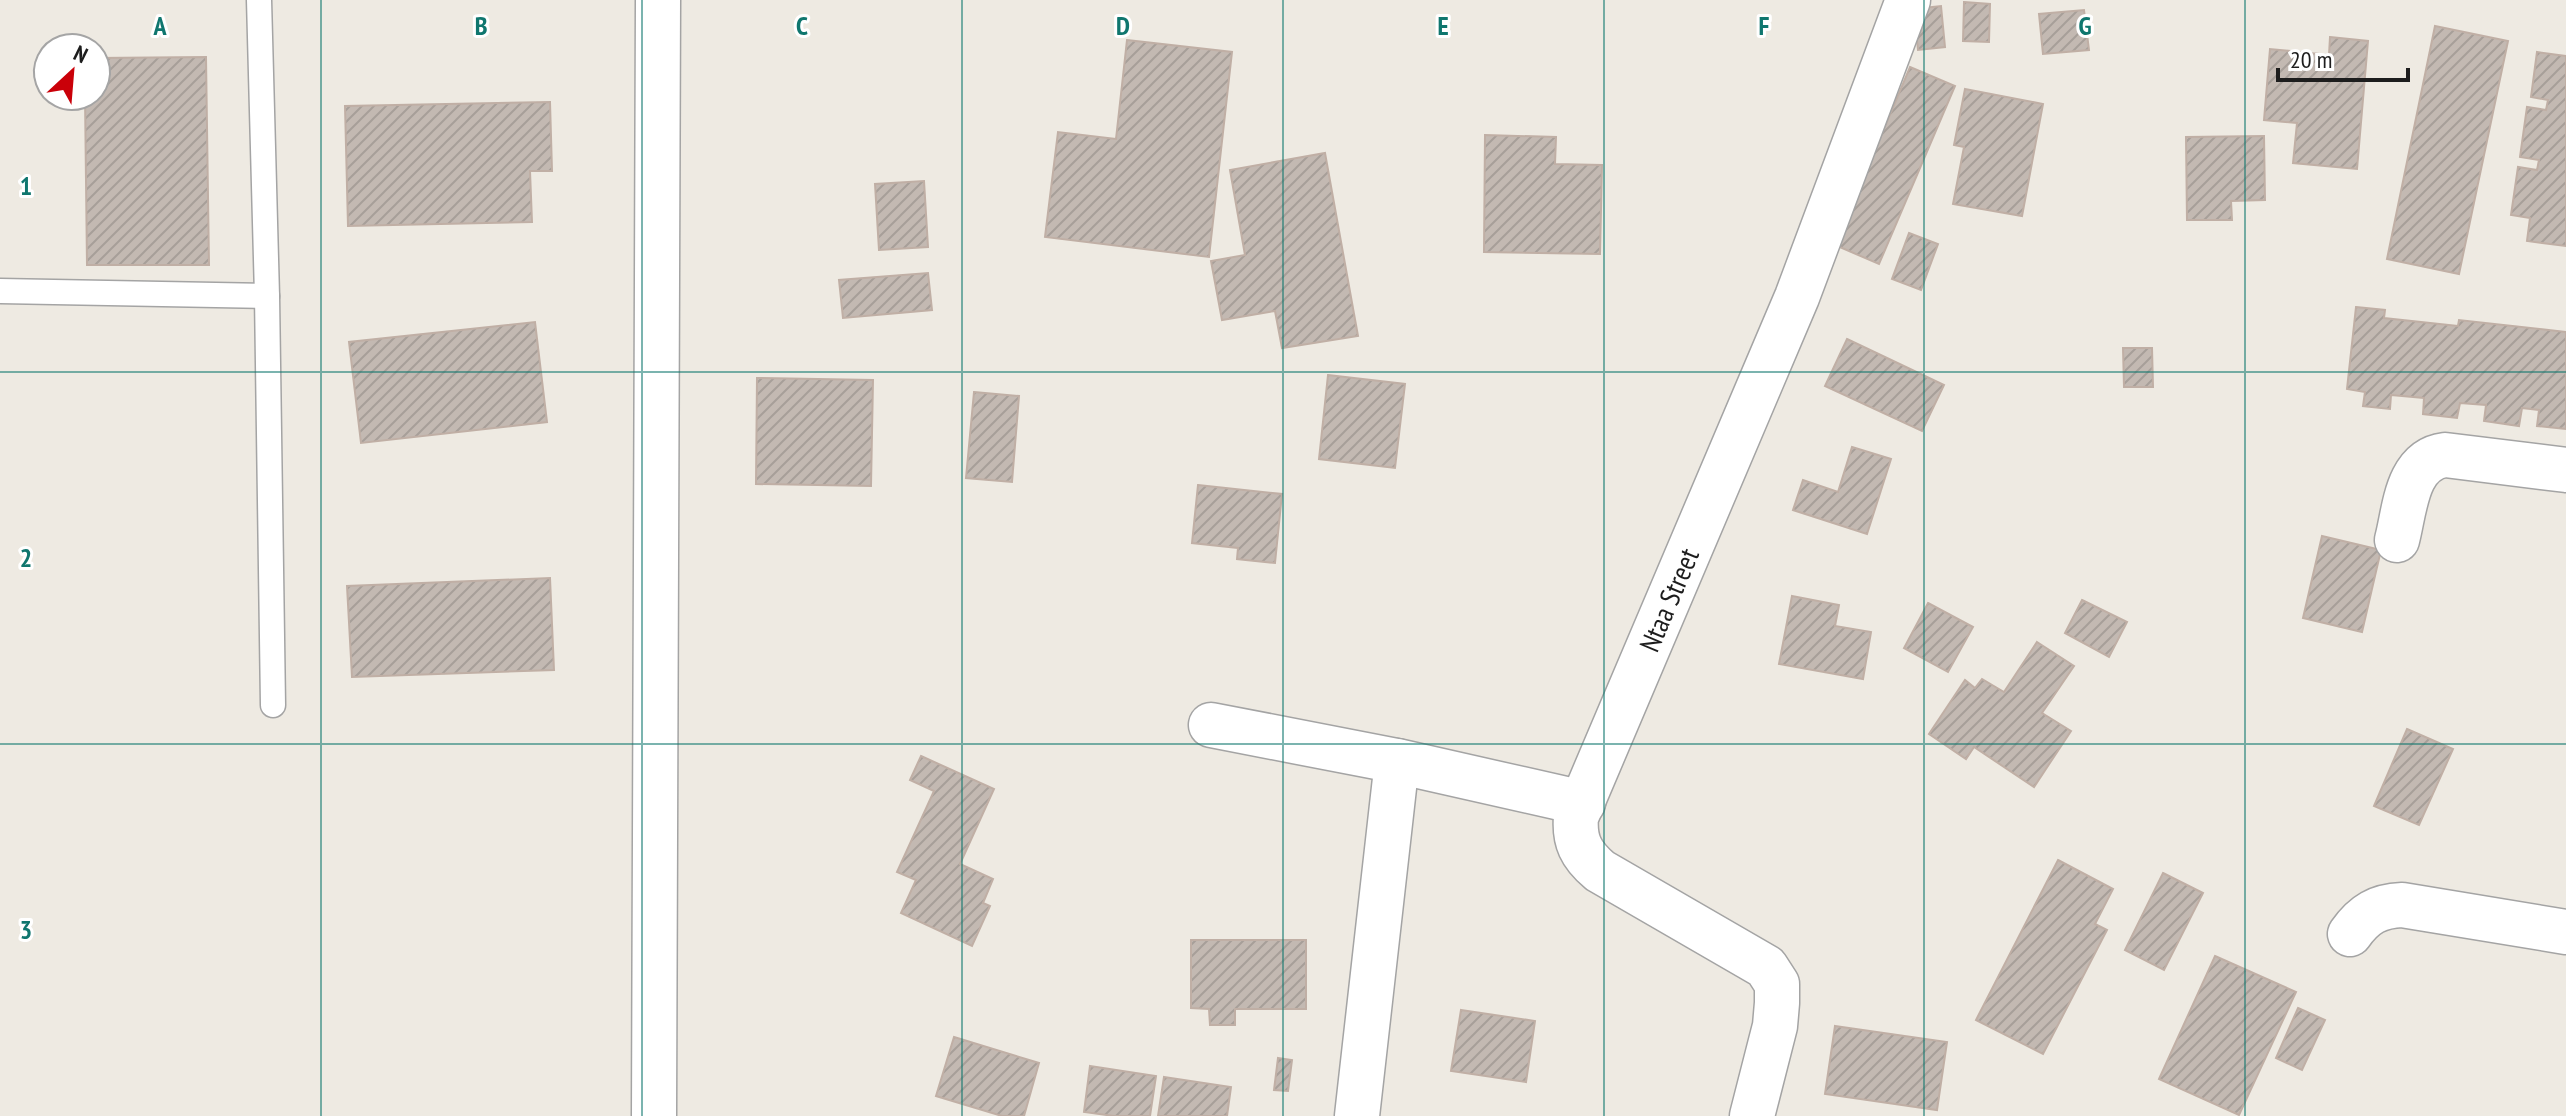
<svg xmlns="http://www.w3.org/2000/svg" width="2566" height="1116" font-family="'PT Sans Narrow',sans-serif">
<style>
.building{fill:url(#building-hatch);stroke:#c0afa5;stroke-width:2}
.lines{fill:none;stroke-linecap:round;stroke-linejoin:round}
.service-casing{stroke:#a4a4a4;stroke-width:27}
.minor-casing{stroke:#a4a4a4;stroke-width:47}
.service{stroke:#fff;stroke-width:24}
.minor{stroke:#fff;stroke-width:44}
.grid{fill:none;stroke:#0f766e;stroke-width:2;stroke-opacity:0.55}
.labels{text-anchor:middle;stroke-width:6;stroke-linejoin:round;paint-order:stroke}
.street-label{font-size:28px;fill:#1d1d1d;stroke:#fff}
.grid-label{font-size:26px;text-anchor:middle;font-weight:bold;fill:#0f766e;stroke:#fff;stroke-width:6;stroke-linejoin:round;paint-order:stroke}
</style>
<defs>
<pattern id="building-hatch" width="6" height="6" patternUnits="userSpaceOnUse" patternTransform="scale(2)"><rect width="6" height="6" fill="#c3b9b2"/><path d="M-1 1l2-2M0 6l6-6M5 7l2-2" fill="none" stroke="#a79f99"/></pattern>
</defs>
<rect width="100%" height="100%" fill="#eeeae2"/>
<g class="building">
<polygon points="1964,2 1990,4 1989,42 1963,41"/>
<polygon points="1941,6 1945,47 1918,50 1914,9"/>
<polygon points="2084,10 2089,50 2043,54 2039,14"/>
<polygon points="2435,26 2508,41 2459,274 2387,259"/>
<polygon points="2330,37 2368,41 2357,169 2293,163 2297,123 2264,120 2270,49 2329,55"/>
<polygon points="1127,40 1232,52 1209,257 1045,237 1058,132 1116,139"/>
<polygon points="2537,52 2566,56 2566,246 2527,241 2530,218 2511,215 2518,167 2537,170 2539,160 2520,157 2527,107 2546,110 2548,100 2531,97"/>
<polygon points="206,57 209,265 87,265 85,96 96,96 96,58"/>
<polygon points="1910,67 1955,86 1879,264 1835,245"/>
<polygon points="1965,89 2043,104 2022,216 1953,204 1964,147 1954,145"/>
<polygon points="550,102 552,171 530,171 532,222 348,226 345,106"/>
<polygon points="1485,135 1556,137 1555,164 1602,165 1600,254 1484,252"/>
<polygon points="2264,136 2265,200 2231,201 2232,220 2187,220 2186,137"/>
<polygon points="1325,153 1358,336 1282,348 1275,311 1222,320 1211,261 1245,255 1230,170"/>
<polygon points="924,181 928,247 879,250 875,184"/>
<polygon points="1909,233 1938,244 1921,290 1892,279"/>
<polygon points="928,273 932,310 843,318 839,280"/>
<polygon points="2356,307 2385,310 2384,318 2458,326 2459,320 2566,332 2566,429 2537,426 2539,410 2522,408 2519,426 2484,421 2486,405 2460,403 2457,418 2423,414 2424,398 2391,395 2390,409 2363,406 2365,392 2347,389"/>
<polygon points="535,322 547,422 361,443 349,342"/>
<polygon points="1847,339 1944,385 1922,431 1825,386"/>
<polygon points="2123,348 2152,348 2153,387 2124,387"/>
<polygon points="1328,375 1405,384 1395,468 1319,459"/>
<polygon points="757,378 873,380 871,486 756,484"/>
<polygon points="974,392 1019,396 1012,482 966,478"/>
<polygon points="1852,447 1891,459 1867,534 1793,510 1803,480 1838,492"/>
<polygon points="1198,485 1282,494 1275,563 1237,559 1238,548 1192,543"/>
<polygon points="2322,536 2381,550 2362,632 2303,618"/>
<polygon points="550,578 554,670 352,677 347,586"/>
<polygon points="1792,596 1839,605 1835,626 1871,632 1863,679 1779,664"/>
<polygon points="2082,600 2127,622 2109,657 2065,633"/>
<polygon points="1928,603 1973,627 1948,672 1904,648"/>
<polygon points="2037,642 2074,666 2042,713 2071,731 2034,787 1974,747 1966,759 1929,734 1965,680 1975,688 1982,679 2004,692"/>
<polygon points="2407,729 2453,749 2419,825 2374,806"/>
<polygon points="921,756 994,789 960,864 993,879 983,903 990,906 972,946 901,913 916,880 897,872 934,791 910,780"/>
<polygon points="2058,860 2113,889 2095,924 2107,930 2043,1054 1976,1020"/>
<polygon points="2163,873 2203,893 2164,970 2125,950"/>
<polygon points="1191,940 1306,940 1306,1009 1235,1009 1235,1025 1210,1025 1209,1009 1191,1008"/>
<polygon points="2215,956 2296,992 2239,1115 2159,1079"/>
<polygon points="2298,1008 2325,1020 2302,1070 2276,1058"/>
<polygon points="1461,1010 1535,1021 1526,1082 1451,1071"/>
<polygon points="1835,1026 1947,1042 1937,1110 1825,1094"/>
<polygon points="954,1037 1039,1063 1024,1116 1002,1116 936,1096"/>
<polygon points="1278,1058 1292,1060 1288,1091 1274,1090"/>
<polygon points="1090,1066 1156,1076 1150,1116 1114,1116 1084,1112"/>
<polygon points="1164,1077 1231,1087 1227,1116 1158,1116"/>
</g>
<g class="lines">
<defs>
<g id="service">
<polyline points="259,0 267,296 273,705"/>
<polyline points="0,291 267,296"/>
</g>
<g id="minor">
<path d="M2397,540C2405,510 2406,460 2445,455L2566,470"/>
<polyline points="1211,725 1397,761 1583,803"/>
<path d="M2350,934C2364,914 2378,906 2402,905L2566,932"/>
<polyline points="654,1116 658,0"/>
<polyline points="1357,1116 1397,761"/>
<path d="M1752,1116L1775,1026L1777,1003V984L1766,967L1600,871C1581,855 1574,841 1576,817L1797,297L1908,0"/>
</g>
</defs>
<use href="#service" class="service-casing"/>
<use href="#minor" class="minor-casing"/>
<use href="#service" class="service"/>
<use href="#minor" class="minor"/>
</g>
<path class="grid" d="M321,0V1116M642,0V1116M962,0V1116M1283,0V1116M1604,0V1116M1924,0V1116M2245,0V1116M0,372H2566M0,744H2566"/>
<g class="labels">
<g class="street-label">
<text transform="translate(1669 600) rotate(-67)" y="10">Ntaa Street</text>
</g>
</g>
<g class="grid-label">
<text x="160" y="35">A</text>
<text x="481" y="35">B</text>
<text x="802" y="35">C</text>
<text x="1123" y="35">D</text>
<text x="1443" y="35">E</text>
<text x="1764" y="35">F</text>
<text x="2085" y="35">G</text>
<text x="26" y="195">1</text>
<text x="26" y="567">2</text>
<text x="26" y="939">3</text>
</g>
<g transform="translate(72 72) rotate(26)"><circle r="38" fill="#ffffff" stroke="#a5a5a5" stroke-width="2"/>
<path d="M0-6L14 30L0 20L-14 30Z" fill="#ca0009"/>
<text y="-12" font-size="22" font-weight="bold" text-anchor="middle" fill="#1d1d1d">N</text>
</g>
<path d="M2278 68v12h130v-12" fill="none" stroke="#1d1d1d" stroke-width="4"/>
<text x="2290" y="68" font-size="24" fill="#1d1d1d" stroke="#ffffff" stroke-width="6" paint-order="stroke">20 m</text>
</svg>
